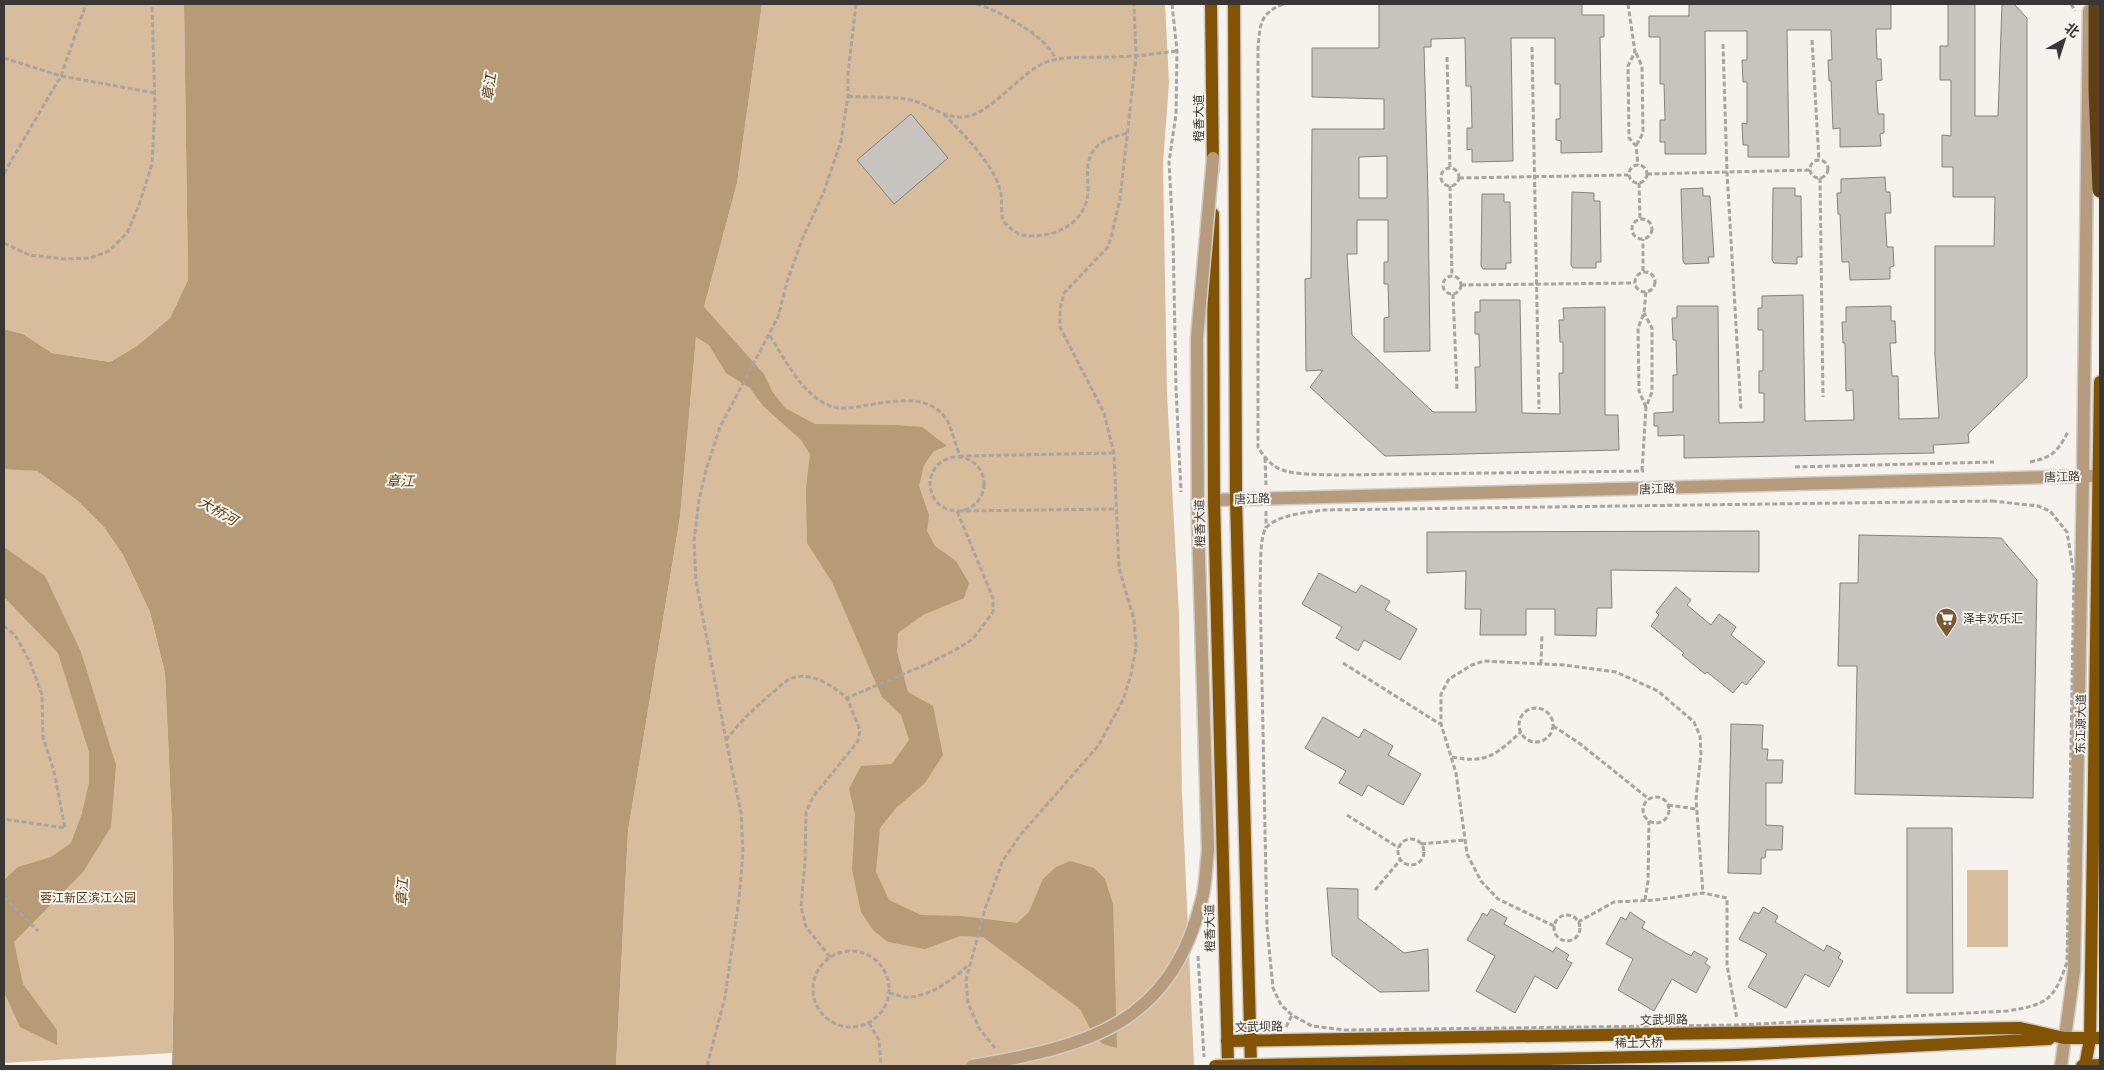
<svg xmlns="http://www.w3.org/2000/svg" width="2104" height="1070" font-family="Signika,'Noto Sans SC',sans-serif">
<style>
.green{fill:#d8bd9d}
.water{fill:#b79a76}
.building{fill:#c7c3bf;stroke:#85817d;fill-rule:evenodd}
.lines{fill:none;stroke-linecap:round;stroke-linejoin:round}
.minor-casing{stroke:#d0cdc8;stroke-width:15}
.major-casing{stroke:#d0cdc8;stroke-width:15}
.highway-casing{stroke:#d0cdc8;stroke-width:18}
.path{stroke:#a8a4a1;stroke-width:3;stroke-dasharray:5 2.5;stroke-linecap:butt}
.minor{stroke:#b69c7c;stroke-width:12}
.major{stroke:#815303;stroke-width:12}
.highway{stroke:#5e4014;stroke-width:15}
.minor-bridge-casing{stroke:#d0cdc8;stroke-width:15;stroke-linecap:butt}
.major-bridge-casing{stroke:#d0cdc8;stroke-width:15;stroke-linecap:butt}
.minor-bridge{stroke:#b69c7c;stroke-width:12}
.major-bridge{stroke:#815303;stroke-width:12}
.labels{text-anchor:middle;stroke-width:4;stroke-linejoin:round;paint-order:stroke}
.street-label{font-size:12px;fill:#393735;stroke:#f6f2ed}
.poi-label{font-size:12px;fill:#393735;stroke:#f6f2ed;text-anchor:start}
.park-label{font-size:12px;fill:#5a3c0f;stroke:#f6f2ed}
.water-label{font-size:14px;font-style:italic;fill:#5c3e12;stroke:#f6f2ed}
</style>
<rect width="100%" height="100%" fill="#f6f2ed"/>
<g class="green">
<polygon points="4,4 184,4 188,280 170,318 137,346 110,362 52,353 23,334 4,329"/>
<polygon points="762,4 1165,4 1169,83 1163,163 1167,393 1179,615 1182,793 1194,1066 616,1066 628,831 680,517 696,337 737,183"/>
<polygon points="4,468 37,471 78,501 104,527 123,555 150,612 165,673 172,826 174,976 172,1053 4,1063"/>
<rect x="1967" y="870" width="41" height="77"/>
</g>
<g class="water">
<polygon points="184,4 762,4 737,183 704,307 764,374 772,391 785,408 815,424 895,425 922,427 947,446 934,451 924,465 919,486 929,515 927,531 935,546 956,561 969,583 964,598 923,615 898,633 897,652 908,692 933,706 943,755 925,783 896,808 880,828 876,872 889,900 921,915 962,916 1017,923 1029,912 1043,879 1056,867 1070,861 1094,868 1105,879 1113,904 1117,1048 1103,1044 1093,1034 1080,1009 983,937 960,936 925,949 888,942 873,930 861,912 852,870 855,814 849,789 861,766 892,764 909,740 901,715 882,697 832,582 807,543 806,488 810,454 801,440 763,406 750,388 726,373 709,345 696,337 680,517 628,831 616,1066 172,1066 174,976 172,826 165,673 150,612 123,555 104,527 78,501 37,471 4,469 4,329 23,334 52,353 110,362 137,346 170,318 188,280"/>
<polygon points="4,547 45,576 81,652 116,765 111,827 83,872 14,942 23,984 57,1030 57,1045 20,1027 4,992 4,880 18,867 51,857 71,843 82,813 89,783 89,752 58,653 4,597"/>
</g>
<g class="building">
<path d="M1379,4H1582V15H1604V37H1600L1602,152L1561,153V141L1556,140V119H1560V84H1555V38H1511L1513,161L1472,162V149L1467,150V128H1472L1471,86H1466L1465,38L1431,39V47H1424L1428,197L1430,351L1384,352V318L1389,317L1388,284H1384V262H1388V220H1357V254H1347L1352,335L1433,412H1476L1475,367H1480L1479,334H1475V312H1480V300H1520L1522,413L1560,414L1559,373H1563V342H1560L1559,320H1564L1563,308L1605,307V415H1618L1619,450L1385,456L1310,387L1323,370L1306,371L1305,279L1311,278L1312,129H1384V99L1312,97V48H1379ZM1387,156V198H1359V157Z"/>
<polygon points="1689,4 1891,4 1891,29 1876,29 1877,59 1881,59 1882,80 1876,81 1878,114 1884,114 1884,133 1880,134 1881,146 1840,147 1840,128 1833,129 1831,81 1829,81 1828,60 1832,60 1831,30 1787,30 1789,157 1748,157 1748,145 1743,145 1742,123 1747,124 1747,82 1743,82 1742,60 1747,60 1747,31 1705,31 1706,154 1665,154 1665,142 1660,142 1660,120 1665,120 1664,84 1660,84 1660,37 1649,37 1649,16 1689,16"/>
<polygon points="1948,4 1975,4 1975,116 1998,116 2002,4 2014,4 2027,18 2027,377 1968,434 1969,443 1933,445 1934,453 1684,458 1684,435 1658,436 1658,426 1654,426 1654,413 1673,412 1673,375 1677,375 1676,340 1673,340 1672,318 1677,318 1677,306 1718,306 1719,423 1764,422 1764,393 1759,393 1759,371 1763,371 1763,330 1758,330 1758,308 1762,308 1762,296 1803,295 1805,421 1854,420 1853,390 1846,391 1845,343 1843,343 1842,322 1846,322 1846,307 1891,306 1891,321 1895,321 1896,343 1890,343 1892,376 1898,376 1899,419 1939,418 1935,355 1935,246 1994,246 1995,197 1953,197 1953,167 1942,167 1942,135 1951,136 1951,80 1940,80 1940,46 1948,46"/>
<polygon points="911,114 948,158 894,204 857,160"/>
<polygon points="1885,177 1886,192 1890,192 1891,213 1885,213 1887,247 1893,247 1894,266 1890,267 1890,279 1850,280 1849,262 1842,262 1840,214 1838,214 1837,193 1841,193 1841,179"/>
<polygon points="1703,188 1703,196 1710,196 1714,257 1708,257 1709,263 1685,264 1683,261 1681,189"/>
<polygon points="1773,188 1795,188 1795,196 1801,196 1802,257 1797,257 1797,264 1774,263 1772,260"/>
<polygon points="1572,192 1594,193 1594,201 1600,201 1601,262 1596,262 1596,268 1573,268 1571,265"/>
<polygon points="1482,194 1504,194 1504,202 1510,202 1511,263 1506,263 1506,269 1483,269 1481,266"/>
<polygon points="1759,531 1759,572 1611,570 1612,608 1597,608 1596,636 1555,635 1555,609 1526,609 1526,635 1480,635 1481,609 1465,609 1466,571 1427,573 1427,532"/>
<polygon points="1859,535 2001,538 2037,580 2033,798 1855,794 1857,666 1838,666 1840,583 1858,583"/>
<polygon points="1319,573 1356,593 1361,585 1390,601 1385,610 1417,629 1400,660 1364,640 1358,651 1336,638 1342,627 1302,604"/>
<polygon points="1676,587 1691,600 1687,605 1711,625 1719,614 1736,627 1731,635 1765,662 1746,685 1742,682 1733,693 1707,672 1705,674 1682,655 1684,653 1651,626 1659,615 1656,612"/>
<polygon points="1323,717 1359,738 1364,729 1393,746 1388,755 1421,774 1403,805 1368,785 1362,796 1339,783 1346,771 1305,748"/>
<polygon points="1731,724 1763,725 1762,749 1768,749 1767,760 1783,760 1782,783 1766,783 1766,825 1783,826 1782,850 1766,850 1765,858 1761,858 1761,874 1728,873"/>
<polygon points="1907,828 1952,828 1953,993 1907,993"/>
<polygon points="1327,888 1358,889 1358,918 1404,953 1428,949 1429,991 1380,992 1332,955"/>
<polygon points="1763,907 1778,916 1775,922 1824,951 1827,945 1841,953 1838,958 1843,961 1829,987 1805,974 1786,1008 1748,987 1767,954 1739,939 1754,912 1759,914"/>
<polygon points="1491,909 1507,918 1504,924 1553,952 1556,947 1569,955 1566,960 1572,963 1557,989 1535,976 1515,1013 1476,991 1495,956 1467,940 1483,913 1487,916"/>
<polygon points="1630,912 1645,922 1642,928 1661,939 1691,956 1694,951 1708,959 1705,963 1710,967 1696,993 1672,979 1654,1011 1618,990 1633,959 1606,944 1621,917 1626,920"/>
</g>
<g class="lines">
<defs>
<g id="minor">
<polyline points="1214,500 2091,476"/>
<polyline points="2061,1066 2074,971 2083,476 2089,11"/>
</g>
<g id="major">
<polyline points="1211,4 1213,169"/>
<polyline points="1234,4 1236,499 1251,1066"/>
<polyline points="1213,214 1214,500 1228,1066"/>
<polyline points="1227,1041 2020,1028 2064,1038 2100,1038"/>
<polyline points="1735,1055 2049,1039"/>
<polyline points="2082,1066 2100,1065"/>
<polyline points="2085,1066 2090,1039 2100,382"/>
</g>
<polyline id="highway" points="2096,4 2096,89 2100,190"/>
</defs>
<use href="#minor" class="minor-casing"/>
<use href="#major" class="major-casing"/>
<use href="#highway" class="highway-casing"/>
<g class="path">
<path d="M977,4C1001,12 1047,36 1056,60"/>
<polyline points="1172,4 1177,51 1176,114 1169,162 1173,235 1176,388 1181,492"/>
<path d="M1283,4C1259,14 1260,25 1258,49V447C1262,454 1267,460 1273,465C1286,476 1319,474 1335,475L1644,471"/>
<polyline points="1628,4 1635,52 1628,66 1629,138 1636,146 1638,165"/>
<polyline points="2071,4 2075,11"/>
<polyline points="1812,40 1819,160"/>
<polyline points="1723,44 1727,172 1741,410"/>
<polyline points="1532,47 1539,409"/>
<polyline points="1636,53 1642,66 1643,133 1636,146"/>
<polyline points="1447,57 1450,168"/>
<polyline points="4,58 61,76 155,93"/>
<path d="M848,96C867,98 887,96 905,99C925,101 943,119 963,117C989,116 1019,74 1044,63C1064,55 1088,58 1109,57C1131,57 1154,54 1177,51"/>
<path d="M944,114C963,134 996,166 1001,194C1002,203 1001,212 1003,221C1016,235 1024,238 1043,235C1067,232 1087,216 1088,191C1088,177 1085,161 1094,150C1102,139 1114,137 1127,133"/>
<circle cx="1819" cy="169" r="9"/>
<circle cx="1638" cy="174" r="9"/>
<circle cx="1450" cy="177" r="9"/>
<polyline points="4,173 61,76 86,4"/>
<polyline points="1647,174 1810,170"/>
<polyline points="1459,178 1628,175"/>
<polyline points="1820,178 1823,397"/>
<polyline points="1639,183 1640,218"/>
<polyline points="1450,186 1452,276"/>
<circle cx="1642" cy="229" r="10"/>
<polyline points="4,243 29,255 65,259 90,258 109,251 127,233 139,205 152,164 155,106 152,4"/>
<polyline points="1643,271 1643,239"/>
<circle cx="1645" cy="282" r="10"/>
<circle cx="1452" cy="285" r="9"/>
<polyline points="1461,285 1634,283"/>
<polyline points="1453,294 1457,389"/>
<path d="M770,336C785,359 801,393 828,405C838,410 851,408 862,406C891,402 932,390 949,424C953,434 956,446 960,456L1114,453"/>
<polyline points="1646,407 1639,391 1638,328 1644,313 1646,292"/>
<circle cx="957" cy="484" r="27"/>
<polyline points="1265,458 1266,485"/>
<path d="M2030,462C2053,457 2057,452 2068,432"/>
<polyline points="1795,467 1994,462"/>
<polyline points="1642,471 1646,407 1652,392 1652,328 1644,313"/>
<path d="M1992,501L2038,506L2050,511L2067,532L2074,575L2067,962C2054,1001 2046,1005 2007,1011L1738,1025L1345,1030L1312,1026L1292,1015L1281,1005L1273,988L1267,927L1260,586C1261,573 1259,538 1266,528C1276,515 1309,512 1324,510Z"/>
<polyline points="1266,511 1266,528"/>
<polyline points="4,626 15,635 30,662 42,695 43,738 54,771 65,828 4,819"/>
<polyline points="1343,663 1440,724"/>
<polyline points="1541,664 1542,634"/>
<circle cx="1536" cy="725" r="17"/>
<polyline points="1553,726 1579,743 1649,799"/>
<path d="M726,740C739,723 753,709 770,695C775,691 781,684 788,680C808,669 832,685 847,698L927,664L955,650L973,639L993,612V598L957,511L1116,509"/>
<path d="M1452,757C1487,764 1495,755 1521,732"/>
<circle cx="1656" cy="810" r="13"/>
<polyline points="1668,805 1696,809"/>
<polyline points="1347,815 1399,848"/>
<circle cx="1411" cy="852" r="13"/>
<polyline points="1421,844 1465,840"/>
<polyline points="1375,890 1401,859"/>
<polyline points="4,897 38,931"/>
<polyline points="1645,900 1648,881 1649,821"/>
<circle cx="1567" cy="928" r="13"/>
<polyline points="1578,922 1614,902 1656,900 1703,893 1727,898 1727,965 1737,1019"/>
<polyline points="1554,926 1498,899 1481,881 1467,854 1456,773 1441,724 1441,694 1449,679 1472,665 1484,661 1564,665 1616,672 1658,691 1694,722 1700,736 1701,754 1696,799 1703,893"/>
<circle cx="851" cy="989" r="38"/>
<polyline points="1198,956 1204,1057"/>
<polyline points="830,957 806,927 801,907 805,862 806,812 813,797 858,741 860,730 847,698"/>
<path d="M889,993C894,994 900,996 905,997C928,998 953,980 968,965"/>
<polyline points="869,1023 879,1040 881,1066"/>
<polyline points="1286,1027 1292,1015"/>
<polyline points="995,1048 979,1028 968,1003 966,980 985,909 1003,860 1022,833 1098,746 1123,700 1131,675 1136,647 1134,619 1119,568 1114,453 1104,413 1060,327 1060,309 1064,293 1107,248 1111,238 1120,199 1136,56 1134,4"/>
<polyline points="707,1066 725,997 739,899 743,852 741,813 726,740 696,581 694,541 699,500 706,470 720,427 778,317 787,282 803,237 823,194 841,141 848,96 848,74 856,4"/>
</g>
<use href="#minor" class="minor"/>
<use href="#major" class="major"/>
<use href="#highway" class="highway"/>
<defs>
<path id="minor-bridge" d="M972,1066C1088,1046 1170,1026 1202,899C1206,883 1206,866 1208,850L1198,525L1197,338L1213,158"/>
<polyline id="major-bridge" points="1215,1066 1735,1055"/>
</defs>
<use href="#minor-bridge" class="minor-bridge-casing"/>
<use href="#major-bridge" class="major-bridge-casing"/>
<use href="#minor-bridge" class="minor-bridge"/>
<use href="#major-bridge" class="major-bridge"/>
</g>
<defs>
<symbol id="supermarket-pin" viewBox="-11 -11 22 30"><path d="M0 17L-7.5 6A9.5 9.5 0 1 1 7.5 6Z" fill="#79592f" stroke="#f6f2ed"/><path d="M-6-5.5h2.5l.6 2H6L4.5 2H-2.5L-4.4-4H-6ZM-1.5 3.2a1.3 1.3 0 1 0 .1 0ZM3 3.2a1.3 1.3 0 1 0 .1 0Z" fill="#fff"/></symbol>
</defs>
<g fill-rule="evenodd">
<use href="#supermarket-pin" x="1934" y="606" width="25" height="34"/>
</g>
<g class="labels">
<g class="street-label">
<text transform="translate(1199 118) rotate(-90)" y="4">橙香大道</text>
<text transform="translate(2062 477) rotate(-2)" y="4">唐江路</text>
<text transform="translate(1657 489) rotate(-2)" y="4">唐江路</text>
<text transform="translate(1252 499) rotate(-2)" y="4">唐江路</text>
<text transform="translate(1200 523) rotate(-91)" y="4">橙香大道</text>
<text transform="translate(2081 724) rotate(-89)" y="4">东江源大道</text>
<text transform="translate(1210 928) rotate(-91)" y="4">橙香大道</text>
<text transform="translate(1664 1020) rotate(-1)" y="4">文武坝路</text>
<text transform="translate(1259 1027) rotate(-1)" y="4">文武坝路</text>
<text transform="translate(1639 1043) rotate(-1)" y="4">稀土大桥</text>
</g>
<g class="poi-label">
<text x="1963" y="623">泽丰欢乐汇</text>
</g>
<g class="park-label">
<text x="88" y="902">蓉江新区滨江公园</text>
</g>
<g class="water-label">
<text transform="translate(489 87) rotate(-82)" y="5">章江</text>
<text x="400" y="486">章江</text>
<text transform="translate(218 511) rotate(30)" y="5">大桥河</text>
<text transform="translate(402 892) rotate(-87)" y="5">章江</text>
</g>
</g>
<rect width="2104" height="1070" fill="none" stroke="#393735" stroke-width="10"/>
<g transform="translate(2064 40) rotate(39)" stroke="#f6f2ed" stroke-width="4" paint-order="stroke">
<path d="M0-4L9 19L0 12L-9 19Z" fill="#393735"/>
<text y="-8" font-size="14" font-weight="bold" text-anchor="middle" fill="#393735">北</text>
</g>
</svg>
